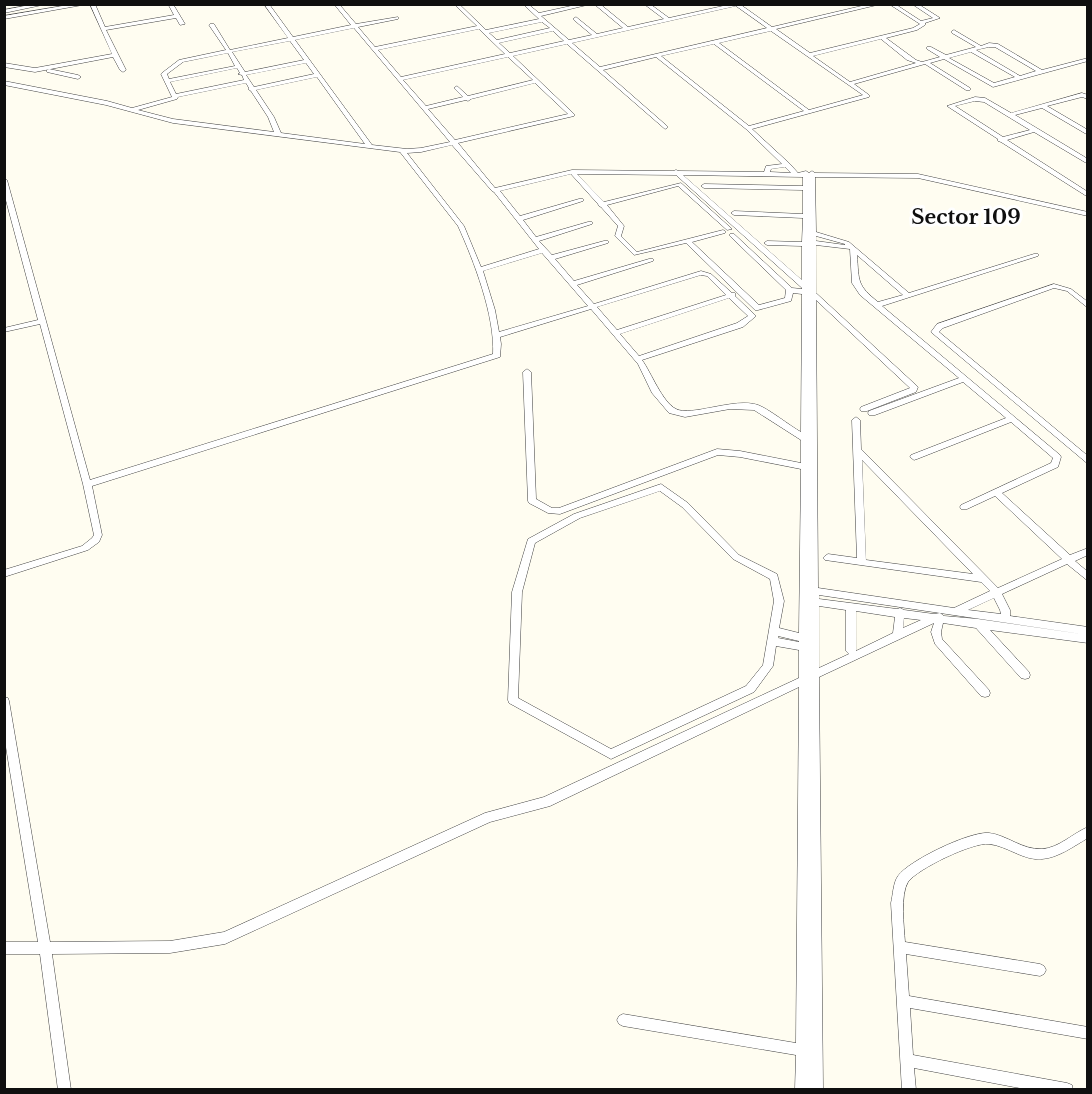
<svg xmlns="http://www.w3.org/2000/svg" width="1092" height="1094" font-family="'Libre Baskerville',serif">
<style>
.lines{fill:none;stroke-linecap:round;stroke-linejoin:round}
.minor-casing{stroke:#424242;stroke-width:1}
.minor{fill:#fff;fill-rule:evenodd}
.labels{text-anchor:middle;stroke-width:6;stroke-linejoin:round;paint-order:stroke}
.far-district-label{font-size:20px;font-weight:bold;fill:#0f0f0f;stroke:#fff}
</style>
<rect width="100%" height="100%" fill="#fffdf1"/>
<g class="lines">
<defs>
<g id="minor">
<polygon points="35,4 47,4 4,13 4,10"/>
<polygon points="74,4 88,4 4,19 4,16"/>
<polygon points="90,4 95,4 105,27 174,15 168,4 173,4 185,24 180,25 176,18 106,30 126,70 123,72 120,70 113,57 35,72 4,67 4,63 35,68 112,54"/>
<path d="M264,4H269L293,37L351,25L334,4H339L356,24L398,17V19L358,27L375,47L477,26L454,4H459L486,30L539,19L523,4H528L539,13L580,4H591L541,16L569,40L592,35L574,20L573,19L576,17L597,34L623,28L594,4H600L628,27L664,19L644,4H650L669,18L732,4H743L741,5L772,27L870,4H881L776,29L810,53L913,28L920,24L889,4H895L921,21L933,18L912,4H918L940,18L925,23V25L917,30L886,38L916,60L922,62L940,57L927,49V47H931L946,55L976,47L952,33V31L954,30L981,46L989,43L998,44L1042,70L1088,58V61L993,87L944,59L930,63L970,88V90H966L925,64L854,84L869,95V97L752,129L790,164L798,173L806,171L809,173L812,171L815,173L918,174L1088,212V216L918,178L815,177L816,232L849,242L909,293L1034,254H1038V256L882,306L1060,455L1061,457L1058,467L1002,493L1070,555L1088,548V555L1075,561L1088,572V581L1067,564L1002,594L1010,610V616L1088,627V635L940,613L944,616L978,619L1088,635V643L990,630L1029,672L1030,675L1029,678L1025,679L1021,678L976,628L943,623L941,632L942,639L989,690L990,693L989,696L985,697L981,696L935,644L931,632L934,623L819,677L823,1090H809V682V1090H795L796,1055L623,1026L619,1024L617,1020L619,1016L623,1014L796,1043L799,687L550,806L490,822L225,944L170,953L52,954L71,1090H58L40,954H4V942H38L4,735V697L8,698L9,701L50,942L170,941L224,932L485,813L544,797L799,678V650L776,646L773,666L754,692L611,759L509,703L508,700L512,592L528,539L574,514L661,484L688,503L739,555L777,574L784,601L779,628L799,633L801,469L740,457L718,455L560,514L548,513L529,503L528,501L523,372L527,369L531,372L536,499L552,508H559L717,449L740,451L801,463V440L754,410L730,409L685,417L669,413L652,393L638,364L591,309L500,337L501,344L500,357L92,486L102,535L99,542L88,550L4,577V570L82,546L92,538L94,535L83,484L40,324L4,332V328L38,320L4,193V178L7,180L90,480L493,354C495,316 474,261 458,226L400,152L173,123L106,105L4,85V81L107,101L132,108L172,97L161,74L162,73L179,60L226,50L209,25L210,24H214L230,50L288,38ZM736,6L767,28L600,67L572,43ZM542,22L550,28L497,40L489,33ZM354,28L450,142L421,148L407,149L372,145L295,40ZM479,29L505,54L401,77L378,50ZM553,31L564,41L510,53L499,43ZM771,31L863,95L809,110L719,43ZM881,39L907,60L916,63L850,82L813,56ZM290,41L304,60L245,72L232,52ZM567,44L665,129L667,128V126L603,70L656,57L746,129L782,164L766,166L764,172L679,171L676,170L673,171L572,170L495,188L458,143L574,116V114L513,56ZM714,44L804,111L749,126L661,56ZM989,47H995L1036,71L1020,76L976,50ZM971,52L1015,77L994,83L949,58ZM228,53L235,66L169,79L167,74L183,62ZM508,57L533,80L468,96L457,86L454,88L463,97L426,106L403,80ZM306,63L314,74L254,87L246,75ZM237,68L240,73L238,74L242,75L244,80L176,94L170,82ZM317,77L365,144L281,133L274,117L256,90ZM246,83L249,88L248,89L251,91L268,117L274,132L173,119L138,110L177,99L178,97ZM535,83L568,114L455,140L428,109L466,100L468,101L471,99ZM452,145L492,191L494,192L539,249L481,267L464,226L407,153L421,152ZM785,167L791,173L770,172L771,169ZM571,174L598,204L599,206L601,207L618,226L615,236L634,255L686,243L755,310H758L791,301L793,293L802,294L801,432C790,426 769,409 758,405C735,397 691,417 676,409C662,402 651,372 642,360L743,327L756,316L735,296V293H732L711,274L701,271L594,304L577,285L653,261V259H649L574,281L555,259L608,243V241H604L552,255L539,241L592,224V222H588L536,237L523,220L583,201V199H579L520,216L500,191ZM577,174L676,175L802,288V289L792,288L734,234H730V236L786,290L785,298L759,305L692,242L725,233V231L723,230L637,252L621,236L624,226L607,205L678,186L727,230L732,229L681,183L604,202ZM683,175L803,177V186L704,184L701,186L704,188L803,190V214L734,211L731,213L734,215L803,218L802,242L767,241L764,243L767,245L802,246V280ZM816,236L845,244V245L816,241ZM816,245L850,249L852,283L860,295L959,378L869,411L868,413L869,415H875L963,382L1006,418L911,455L910,457L914,460L917,459L1011,422L1053,458L1051,463L961,505L960,507L961,509H967L995,496L1062,559L998,588L861,449L860,420L856,417L852,420L857,558L828,554L825,556L823,558L825,560L981,582L990,591L954,608L818,588L816,300L910,388L861,407L860,409L861,411H867L916,392L918,387L816,293ZM542,253L588,306L499,332L495,310L483,271ZM857,255L903,295L878,302C857,285 859,282 857,255ZM701,275L707,276L726,295L617,330L597,307ZM729,298L748,316L737,323L639,356L620,334ZM862,460L973,574L866,560ZM660,491L682,507L733,559L770,579L774,601L763,665L746,686L611,749L518,698L522,592L535,543L580,518ZM819,595L940,613L934,614L904,610L900,608L897,609L819,599ZM994,598L1000,610L1001,614L968,610ZM819,606L846,610V651L849,654L819,668ZM856,611L895,617L893,633L856,651ZM904,618L921,620L903,628ZM778,636L799,641V642L778,638Z"/>
<polygon points="49,69 78,75 81,77 78,79 47,72 47,70"/>
<path d="M1082,93L1088,95V99L1082,97L1047,106L1088,130V135L1042,108L1015,115L1088,159V164L1034,132L1007,140L1088,192V197L1001,142L998,141V139L947,106L975,97L985,98L1011,113ZM975,101L984,102L1030,130L1003,137L955,106Z"/>
<polygon points="1054,284 1071,289 1088,302 1088,308 1067,291 1054,288 943,328 939,332 1088,456 1088,464 931,332 937,324"/>
<path d="M1088,827V838C1074,846 1058,858 1042,859C1023,861 1008,846 989,844C973,842 917,869 908,882C900,895 904,927 905,942L1040,964L1044,966L1046,970L1044,974L1040,976L906,954L909,996L1088,1027V1039L910,1008L913,1055L1067,1083L1072,1085L1073,1090H1030L914,1068L916,1090H902L891,903C893,895 893,883 898,876C908,861 970,831 989,833C1007,835 1022,850 1042,849C1059,848 1073,833 1088,827Z"/>
</g>
</defs>
<use href="#minor" class="minor-casing"/>
<use href="#minor" class="minor"/>
</g>
<g class="labels">
<g class="far-district-label">
<text x="966" y="224">Sector 109</text>
</g>
</g>
<rect width="1092" height="1094" fill="none" stroke="#0f0f0f" stroke-width="12"/>
</svg>
